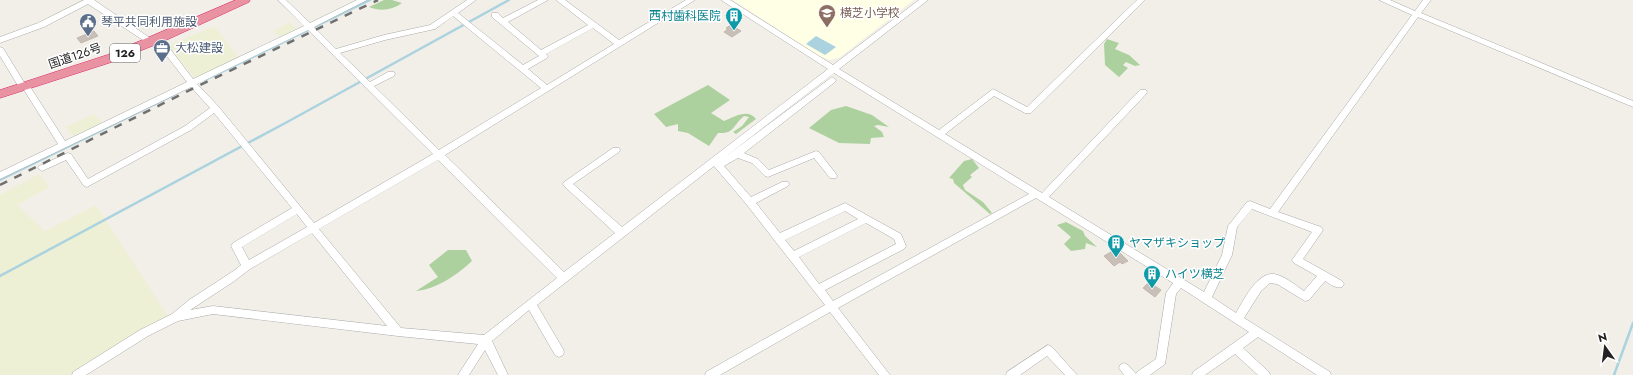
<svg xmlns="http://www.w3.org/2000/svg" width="1633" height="375" font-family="Jost,'Noto Sans JP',sans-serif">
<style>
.education{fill:#ffffe5}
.farmland{fill:#eef0d5}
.forest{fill:#add19e}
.water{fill:#aad3df}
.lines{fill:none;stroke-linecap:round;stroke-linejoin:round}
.stream{stroke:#aad3df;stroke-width:2.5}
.building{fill:#c7bfb8;stroke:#c4b6ab}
.minor-casing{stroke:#a9a9a9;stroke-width:1}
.highway-casing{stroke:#dc2a67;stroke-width:1}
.minor{fill:#fff;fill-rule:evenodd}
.highway{fill:#e892a2;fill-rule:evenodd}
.rail{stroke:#707070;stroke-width:2.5;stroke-dasharray:8 8;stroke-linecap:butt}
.labels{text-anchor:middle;stroke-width:3;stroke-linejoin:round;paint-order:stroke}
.shield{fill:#fff;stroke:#646464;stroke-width:1}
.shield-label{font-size:11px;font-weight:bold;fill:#222}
.education-label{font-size:12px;fill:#785e54;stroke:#fff;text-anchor:start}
.culture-label{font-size:12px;fill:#0d838f;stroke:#fff;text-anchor:start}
.service-label{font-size:12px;fill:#4e5e75;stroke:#fff;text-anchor:start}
.street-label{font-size:12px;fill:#222;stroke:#fff}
</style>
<rect width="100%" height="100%" fill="#f2efe9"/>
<polygon class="education" points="733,0 914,0 839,58 829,60 819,56"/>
<g class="farmland">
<polygon points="289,22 298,30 281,38 273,31"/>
<polygon points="214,26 239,58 196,79 167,46"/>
<polygon points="94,114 104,124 75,138 65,127"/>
<polygon points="39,174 50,187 17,205 45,231 96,205 169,318 129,339 69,375 0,375 0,195"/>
</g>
<g class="forest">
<path d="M384,0H392L402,3C392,10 381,12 369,7Z"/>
<polygon points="1107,39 1119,43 1115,49 1129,55 1140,65 1135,66 1126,62 1123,65 1128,68 1119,77 1105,65 1104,44"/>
<path d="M708,85L730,100L711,113L724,121C734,117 748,108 756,119L736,134L733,132L742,126L749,117L744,116C732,126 735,134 718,133L709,146L688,133L678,131V124L666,127L654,114Z"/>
<polygon points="846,106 872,115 889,127 878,125 874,126 882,132 884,137 871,138 870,144 839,143 809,128 831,110"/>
<polygon points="972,159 979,168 970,175 972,177 963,185 965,190 983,202 992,213 990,214 954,183 953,179 949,178 964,161"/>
<polygon points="1066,222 1083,231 1085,236 1097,247 1086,243 1085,249 1071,251 1064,244 1071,237 1057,225"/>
<path d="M448,250H466L472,261C457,275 437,289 416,291L438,277L429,265Z"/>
</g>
<polygon class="water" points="816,36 836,47 825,55 806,44"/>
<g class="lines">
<g class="stream">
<polyline points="205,80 370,0"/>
<polyline points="0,180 176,94"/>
<polyline points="0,276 289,121 509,0"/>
<polyline points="1614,375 1633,323"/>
</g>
</g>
<g class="building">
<polygon points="731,25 741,31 732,37 724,32 728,29 726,28"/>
<polygon points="94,31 98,36 81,43 77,38"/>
<polygon points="1116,249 1128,261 1122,264 1120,262 1114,266 1104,256"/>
<polygon points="1149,282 1161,290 1155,297 1143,288"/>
</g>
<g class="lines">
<defs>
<g id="minor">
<polygon points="84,0 94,0 156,42 155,44 149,44 88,4 44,27 0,43 0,37 38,23"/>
<path d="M278,0H286L310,23L357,0H367L314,27L336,49L384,35L430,25L467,0H476L458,13L523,65L539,56L492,17V13H498L503,18L538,0H548L508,22L541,50L588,25L556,0H565L619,40L686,0H695L445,155L564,272L615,233L564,186L563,184L564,182L613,148H619L620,150L619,152L573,184L622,227L828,69L721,0H730L833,65L919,0H928L839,69L939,130L993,89L1027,107L1137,0H1145L1031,113H1025L994,96L945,134L1042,193L1140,90H1146L1147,92L1146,94L1049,197L1204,292L1222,255L1228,226L1247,202L1250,201L1270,209L1412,15L1379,0H1390L1415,11L1423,0H1431L1421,13L1633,101V107L1418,17L1278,212L1321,227L1323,230L1321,233L1303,259L1342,281L1344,284L1342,287C1336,289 1330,284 1325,281L1309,300L1305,301L1277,284L1270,283L1261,291L1244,318L1330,372L1331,375H1317L1258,337L1243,348L1269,372L1270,375H1258L1235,354L1205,375H1192L1193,372L1249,332L1181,288L1176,294L1165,364L1150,375H1124L1119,368L1120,365L1124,363L1128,365L1136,374L1137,372L1156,359L1166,293L1173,283L1036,198L838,308L890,375H879L830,312L720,375H705L706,372L825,305L747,205L714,166L537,305L563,349L564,352L563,355L559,357L555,355L529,310L492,341L508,375H498L485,350L469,375H458L478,344L398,336L213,314L178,321L148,336L86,375H72L73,372L140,330L172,314L189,300L235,270L241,265L231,246L233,243L292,208L214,113L191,130L87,187L84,186L66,160L42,171L38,168L39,166L68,153L71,154L88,179L185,126L210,108L191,87L0,179V172L58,144L24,90L20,89L0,56V47L3,48L25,84L29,85L65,141L187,82L155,41L154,39L155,37H161L193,79L304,26ZM453,16L541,88L439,150L374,86L394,76L395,74L394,72H388L370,82L340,53L385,40L435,29ZM593,28L614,44L547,85L528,69L547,58L548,56L546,54ZM308,30L433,154L314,223L218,106L197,84ZM834,73L1029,194L833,301L825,290L904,249L906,246L901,234L845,203L780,233L756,203L788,186L789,184L788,182H782L751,197L724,166L738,158L752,163L765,176L768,177L814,158L830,178H836L837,176L836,174L819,152L816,151L769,170L758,159L744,153L835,82L836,80L832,77L725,157ZM438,160L557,278L484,335L401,328L319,229ZM1252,209L1312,232L1292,260L1294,263L1317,276L1304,291C1295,285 1285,276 1274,274C1257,272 1243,301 1236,313L1212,297L1232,255L1237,227ZM845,211L858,219L794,251L785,240ZM297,214L307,227L249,260L242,247ZM866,223L894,239L896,244L819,284L799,257ZM312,233L387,326L213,306L190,310L233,282L250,269Z"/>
<polygon points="1048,345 1052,347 1077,375 1065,375 1047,356 1020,375 1006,375 1007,372"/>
</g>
<polygon id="highway" points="236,0 250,0 249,2 162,42 115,61 0,98 0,90 107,55"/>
</defs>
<use href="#minor" class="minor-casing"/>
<use href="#highway" class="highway-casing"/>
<use href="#minor" class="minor"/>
<use href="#highway" class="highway"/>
<polyline class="rail" points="0,185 196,87 378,0"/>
</g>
<defs>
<symbol id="school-pin" viewBox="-11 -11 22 30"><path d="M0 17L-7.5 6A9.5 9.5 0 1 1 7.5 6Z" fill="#8d6e63" stroke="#fff"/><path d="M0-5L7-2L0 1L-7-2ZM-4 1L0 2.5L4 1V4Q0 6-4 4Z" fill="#fff"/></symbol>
<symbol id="building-pin" viewBox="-11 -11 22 30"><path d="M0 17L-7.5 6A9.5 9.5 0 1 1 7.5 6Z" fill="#0f9aa8" stroke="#fff"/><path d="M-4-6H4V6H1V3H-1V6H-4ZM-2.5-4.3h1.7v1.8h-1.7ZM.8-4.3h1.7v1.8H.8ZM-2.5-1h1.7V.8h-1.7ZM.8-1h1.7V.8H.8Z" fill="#fff"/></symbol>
<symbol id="civic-pin" viewBox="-11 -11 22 30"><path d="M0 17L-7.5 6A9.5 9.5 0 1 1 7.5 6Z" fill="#5c6f8a" stroke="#fff"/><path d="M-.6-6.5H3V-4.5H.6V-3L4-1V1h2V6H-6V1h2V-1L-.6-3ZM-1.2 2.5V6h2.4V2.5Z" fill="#fff"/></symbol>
<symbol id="office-pin" viewBox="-11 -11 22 30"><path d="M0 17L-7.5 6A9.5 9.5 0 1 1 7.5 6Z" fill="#5c6f8a" stroke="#fff"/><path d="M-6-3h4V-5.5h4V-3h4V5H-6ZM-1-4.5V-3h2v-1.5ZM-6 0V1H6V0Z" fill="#fff"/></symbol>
</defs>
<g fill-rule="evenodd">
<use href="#school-pin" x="817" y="3" width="20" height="27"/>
<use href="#building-pin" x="724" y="6" width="20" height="27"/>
<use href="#civic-pin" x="78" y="12" width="20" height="27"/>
<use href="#office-pin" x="152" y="38" width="20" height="27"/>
<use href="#building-pin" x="1106" y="233" width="20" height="27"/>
<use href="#building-pin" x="1142" y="264" width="20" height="27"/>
</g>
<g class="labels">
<rect class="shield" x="110" y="44" width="30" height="18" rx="3"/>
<g class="shield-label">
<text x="125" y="57">126</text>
</g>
<g class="education-label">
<text x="840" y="17">横芝小学校</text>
</g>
<g class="culture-label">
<text x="721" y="20" text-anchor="end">西村歯科医院</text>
<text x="1129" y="247">ヤマザキショップ</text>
<text x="1165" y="278">ハイツ横芝</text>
</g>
<g class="service-label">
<text x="101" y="26">琴平共同利用施設</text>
<text x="175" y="52">大松建設</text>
</g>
<g class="street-label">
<text transform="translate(75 56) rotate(-19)" y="4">国道126号</text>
</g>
</g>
<g transform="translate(1605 347) rotate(346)" stroke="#ffffff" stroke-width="3" paint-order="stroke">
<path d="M0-3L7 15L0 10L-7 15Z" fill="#222222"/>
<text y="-6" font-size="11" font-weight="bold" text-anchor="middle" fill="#222222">N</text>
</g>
</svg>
